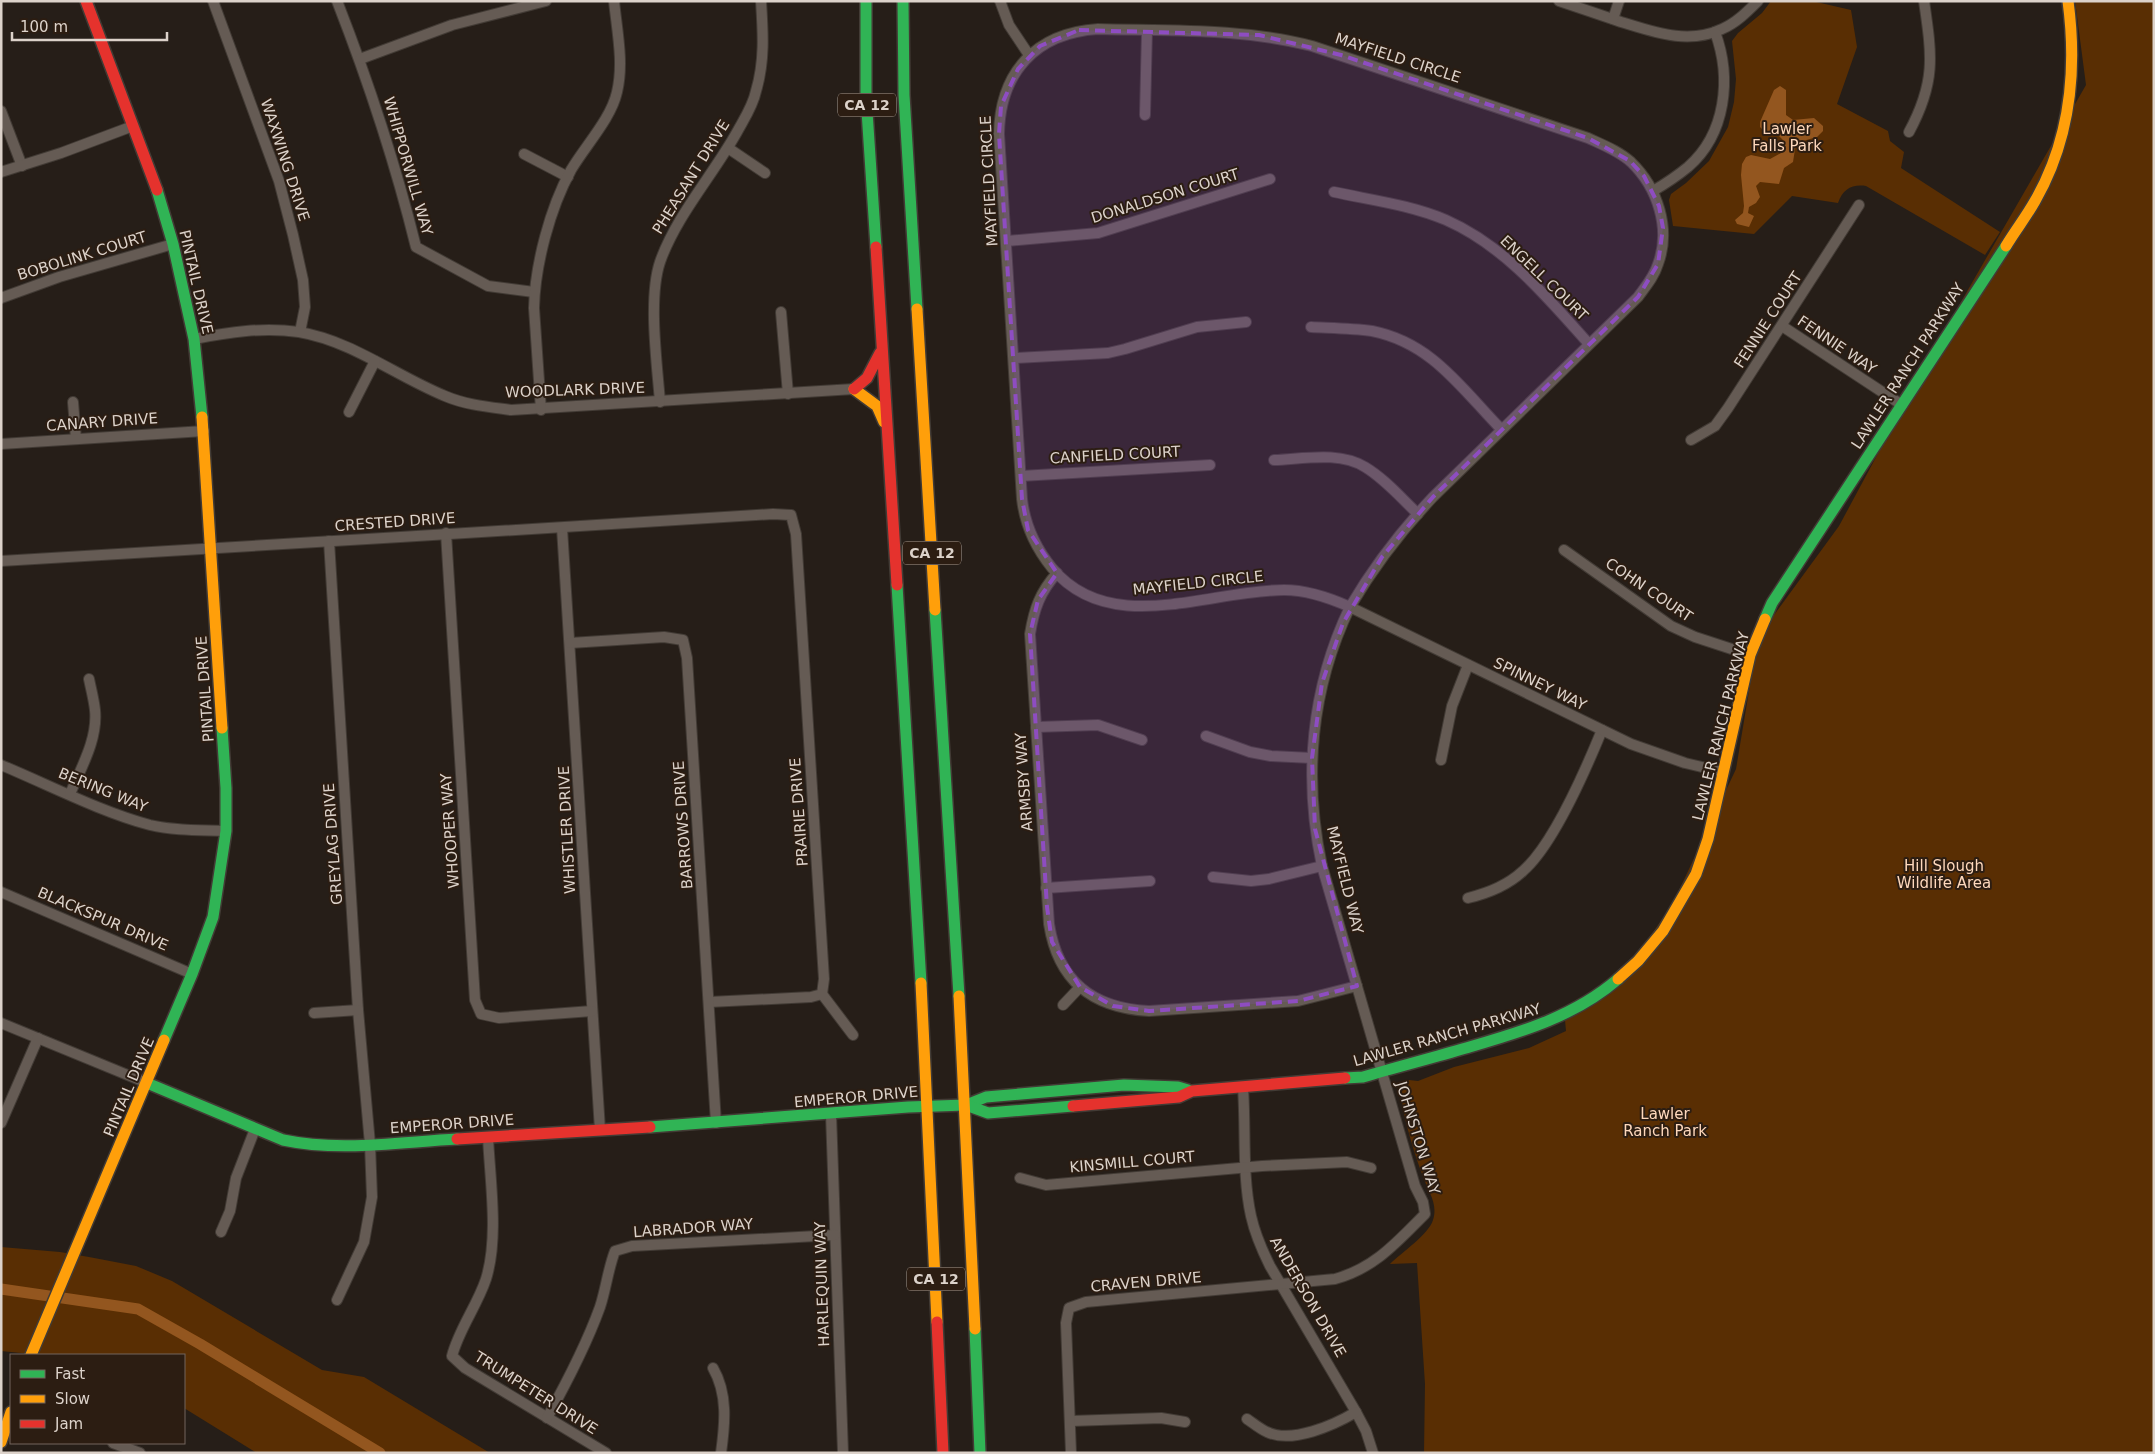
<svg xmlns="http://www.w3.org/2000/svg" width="2155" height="1454" font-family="'DejaVu Sans',sans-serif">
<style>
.green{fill:#592e03}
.water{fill:#93561f}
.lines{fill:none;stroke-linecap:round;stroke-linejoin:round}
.canal{stroke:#93561f;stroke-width:11}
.street-casing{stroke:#423b35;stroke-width:12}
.fast-casing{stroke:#423b35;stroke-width:14}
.slow-casing{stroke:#423b35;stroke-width:14}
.jam-casing{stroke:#423b35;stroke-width:14}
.street{stroke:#655b54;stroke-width:10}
.fast{stroke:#30b455;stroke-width:11}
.slow{stroke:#ff9f0a;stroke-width:11}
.jam{stroke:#e5322d;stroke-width:11}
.marked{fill:#8e4dc1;fill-opacity:0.2;stroke:#8e4dc1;stroke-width:4;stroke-dasharray:10 6;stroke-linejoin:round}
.labels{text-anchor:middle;stroke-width:4;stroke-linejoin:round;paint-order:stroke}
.shield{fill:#2c1d12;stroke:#a79c93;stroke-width:1}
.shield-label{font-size:14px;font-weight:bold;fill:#dcd2ca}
.street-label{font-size:15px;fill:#dcd2ca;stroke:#2c1d12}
.park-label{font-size:15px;fill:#fed8bc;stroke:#2c1d12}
</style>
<rect width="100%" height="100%" fill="#261e18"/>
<g class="green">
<path d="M1771,1H1812L1851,10L1857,47L1837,104L1888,131L1890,141L1904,152L1901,168L2000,232L1985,255L1866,186C1852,184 1843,189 1838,203L1792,196L1754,234L1673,226L1669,200L1671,194L1686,183L1709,161L1728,127L1734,102L1736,79L1732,41L1738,33L1762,13Z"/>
<path d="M2075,1H2154V1453H1424L1425,1384L1417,1263L1390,1264C1401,1253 1429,1234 1433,1220C1438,1204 1429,1193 1424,1179C1417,1162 1400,1110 1402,1093C1402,1088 1405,1084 1409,1080L1418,1081L1454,1067L1529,1048L1566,1031L1564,1009L1615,988L1673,903L1736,769L1758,637L1839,526L1939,340L2086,85Z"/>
<polygon points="1,1247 60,1252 89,1257 136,1266 172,1281 322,1370 364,1377 490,1453 257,1453 184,1408 184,1355 41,1355 1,1351"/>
</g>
<polygon class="water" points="1780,86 1786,90 1786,115 1793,120 1814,118 1823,126 1823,131 1817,137 1796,143 1793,162 1784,168 1779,184 1760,182 1756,186 1760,197 1756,203 1749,207 1748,213 1754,216 1749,227 1737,224 1735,220 1743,213 1744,206 1741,175 1742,164 1746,157 1751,155 1770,159 1783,152 1784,141 1777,134 1763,130 1760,127 1760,122 1774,90"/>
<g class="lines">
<polyline class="canal" points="1,1289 138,1309 200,1344 380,1453"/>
<defs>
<g id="street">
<polyline points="213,1 279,181 293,235 303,280 305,307 300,332"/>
<path d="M337,1C369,83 395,162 416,247L488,286L534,292"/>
<polyline points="1000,1 1009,25 1029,55"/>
<path d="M1559,1C1580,8 1601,15 1621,22C1654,32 1688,45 1722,29C1736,23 1747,12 1758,1"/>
<polyline points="1613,19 1619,1"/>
<path d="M1098,29C1170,31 1242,28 1312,46L1588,138C1603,145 1619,151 1631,162C1658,188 1671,229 1658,264C1654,277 1646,286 1638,297L1433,497C1401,531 1374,566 1350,607C1330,598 1307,590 1284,590C1209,590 1110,638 1052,568C1035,547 1025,526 1022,499L999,134C1000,73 1035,33 1098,29Z"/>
<polyline points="360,59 452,25 546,1"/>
<polyline points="1,111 22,166"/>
<polyline points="1145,115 1147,30"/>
<path d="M1909,132C1936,82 1932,56 1924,1"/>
<polyline points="728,148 765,173"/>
<polyline points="524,154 568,177"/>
<polyline points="1,172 61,153 133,126"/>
<path d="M1653,191C1665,184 1677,176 1688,167C1726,134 1732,78 1715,32"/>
<path d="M1334,192C1371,200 1411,205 1446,220C1505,246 1547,297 1589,344"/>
<polyline points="1007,241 1098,233 1270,179"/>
<polyline points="1,298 59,277 173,244"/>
<polyline points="781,312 788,394"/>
<polyline points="1782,326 1902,405"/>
<path d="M1311,327C1331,328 1352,328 1372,331C1432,343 1461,388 1501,429"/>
<path d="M194,339C229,332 263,327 299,332C352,341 396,376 445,396C466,405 489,407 511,410L854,389"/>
<polyline points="1014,358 1108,353 1125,349 1197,327 1246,322"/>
<polyline points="73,402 76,439"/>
<path d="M660,402C657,363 648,298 660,262C676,216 713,175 737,132C744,119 753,106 756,91C765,61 763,32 761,1"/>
<path d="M541,410L534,308C535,265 550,208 571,170C585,146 611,119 617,92C624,63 617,31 614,1"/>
<polyline points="349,412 375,361"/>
<polyline points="1691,440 1715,426 1728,408 1859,205"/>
<polyline points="1,444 204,431"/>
<path d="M1274,460C1303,459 1339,451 1365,467C1385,479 1401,498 1418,514"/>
<polyline points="1021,476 1210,465"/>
<polyline points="562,528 600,1130"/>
<polyline points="446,533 475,1000 481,1014 499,1018 592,1011"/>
<polyline points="329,541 358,1010 370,1144 372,1197 364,1242 337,1300"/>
<polyline points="1564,550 1671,626 1695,637 1750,655"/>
<path d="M1,561C258,545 516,531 773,514L791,515L796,534L824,979L822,994L811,997L709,1002"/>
<path d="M1057,573C1040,592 1034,609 1030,634L1049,924C1058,981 1092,1008 1149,1011L1298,1001L1357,986"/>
<polyline points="570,643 664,637 683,640 687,658 716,1123"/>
<polyline points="1036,727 1098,725 1142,740"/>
<polyline points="1206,736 1250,752 1271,756 1312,758"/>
<polyline points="1441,760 1452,706 1468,665"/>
<path d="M1,765C49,785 101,812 150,825C175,831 201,830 226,831"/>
<path d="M70,794C81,768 98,739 95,710C94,700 91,689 89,679"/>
<polyline points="1213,877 1251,881 1269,879 1322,866"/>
<polyline points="1046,888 1150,881"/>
<polyline points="1,892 192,974"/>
<path d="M1468,898C1489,893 1507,886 1523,871C1554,844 1586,769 1602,730"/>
<polyline points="822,994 853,1035"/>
<polyline points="1063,1005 1080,987"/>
<polyline points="314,1013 358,1010"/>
<polyline points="1,1023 147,1083"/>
<path d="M1243,1088C1246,1130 1242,1175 1251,1216C1255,1234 1262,1250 1270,1266L1356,1412L1366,1431L1373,1453"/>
<polyline points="831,1114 843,1453"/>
<polyline points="1,1123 38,1038"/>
<path d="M488,1137C490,1181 499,1237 486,1279C477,1306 459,1329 452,1356L465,1368L606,1453"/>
<polyline points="1020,1178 1046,1185 1262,1166 1347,1162 1371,1168"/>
<polyline points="221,1232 230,1211 236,1178 255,1129"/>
<path d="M713,1368C728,1394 725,1424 721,1453"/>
<path d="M547,1418C567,1382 586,1346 600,1307C606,1289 608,1269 615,1251L632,1246L835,1235"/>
<path d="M1247,1419C1253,1423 1260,1429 1267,1432C1292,1444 1334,1425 1356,1412"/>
<polyline points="1070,1421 1161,1418 1185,1422"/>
<polyline points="113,1443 140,1453"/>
<path d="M1071,1453L1066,1323L1069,1308L1086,1302L1335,1279C1375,1268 1397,1242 1425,1214L1423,1202L1415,1186L1322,866C1303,777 1311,688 1350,607L1631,744L1685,763L1723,772"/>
</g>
<g id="fast">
<polyline points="866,1 866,96 876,247"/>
<polyline points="903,1 904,95 917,309"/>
<polyline points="157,190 173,244 194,339 202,417"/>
<polyline points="897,585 921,983"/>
<polyline points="935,610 959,996"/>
<polyline points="1765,619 1772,603 2006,246"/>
<polyline points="164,1040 192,974 213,917 226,831 226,788 222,728"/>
<path d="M1345,1078L1363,1077C1397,1067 1432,1058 1466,1048C1521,1032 1574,1017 1618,979"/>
<path d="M147,1083L283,1140C340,1152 400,1142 457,1139"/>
<polyline points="966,1105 986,1097 1124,1085 1178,1087 1188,1090"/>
<polyline points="650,1127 908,1107 966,1105 988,1113 1073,1106"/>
<polyline points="975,1329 980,1453"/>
</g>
<g id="slow">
<path d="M2006,246C2015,231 2026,217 2035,201C2070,140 2077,69 2068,1"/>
<polyline points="917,309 935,610"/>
<polyline points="854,389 877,406 884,422"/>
<polyline points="202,417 222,728"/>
<polyline points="1618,979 1638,961 1663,931 1696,874 1708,839 1750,655 1765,619"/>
<polyline points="921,983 937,1322"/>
<polyline points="959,996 975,1329"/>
<polyline points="31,1355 164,1040"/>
<polyline points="1,1442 11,1412"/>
</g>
<g id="jam">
<polyline points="86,1 157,190"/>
<polyline points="876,247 897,585"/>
<polyline points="854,389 867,378 880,353"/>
<polyline points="1073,1106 1179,1097 1192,1091 1345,1078"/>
<polyline points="457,1139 650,1127"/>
<polyline points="937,1322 943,1453"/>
</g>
</defs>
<use href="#street" class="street-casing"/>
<use href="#fast" class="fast-casing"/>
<use href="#slow" class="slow-casing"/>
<use href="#jam" class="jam-casing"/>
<use href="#street" class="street"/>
<use href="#fast" class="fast"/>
<use href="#slow" class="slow"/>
<use href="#jam" class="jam"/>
</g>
<path class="marked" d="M1079,30L1259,35L1341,55L1588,138L1630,161L1644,176L1659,206L1663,228L1658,264L1638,297L1433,497L1382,557L1343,623L1322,683L1312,758L1315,829L1357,986L1298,1001L1149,1011L1113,1006L1080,987L1052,942L1047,907L1030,634L1038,600L1057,573L1028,530L1022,499L999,134L1001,106L1018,69L1040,46Z"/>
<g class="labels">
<g class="shield">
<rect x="838" y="93.5" width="58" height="23" rx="4"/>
<rect x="903" y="541.5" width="58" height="23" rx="4"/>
<rect x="907" y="1267.5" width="58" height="23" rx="4"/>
</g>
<g class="shield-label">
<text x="867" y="110">CA 12</text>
<text x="932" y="558">CA 12</text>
<text x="936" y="1284">CA 12</text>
</g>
<g class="street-label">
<text transform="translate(1398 58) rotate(18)" y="5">MAYFIELD CIRCLE</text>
<text transform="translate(285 160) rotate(72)" y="5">WAXWING DRIVE</text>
<text transform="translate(408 166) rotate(74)" y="5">WHIPPORWILL WAY</text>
<text transform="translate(691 177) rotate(-58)" y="5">PHEASANT DRIVE</text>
<text transform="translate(989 181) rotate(-93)" y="5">MAYFIELD CIRCLE</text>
<text transform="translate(1165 196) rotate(-17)" y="5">DONALDSON COURT</text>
<text transform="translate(82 256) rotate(-17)" y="5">BOBOLINK COURT</text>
<text transform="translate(1544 278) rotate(44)" y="5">ENGELL COURT</text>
<text transform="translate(196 282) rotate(77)" y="5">PINTAIL DRIVE</text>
<text transform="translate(1768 320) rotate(-57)" y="5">FENNIE COURT</text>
<text transform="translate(1837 345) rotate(34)" y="5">FENNIE WAY</text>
<text transform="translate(1908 366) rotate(-57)" y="5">LAWLER RANCH PARKWAY</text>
<text transform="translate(575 390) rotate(-2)" y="5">WOODLARK DRIVE</text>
<text transform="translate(102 422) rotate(-4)" y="5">CANARY DRIVE</text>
<text transform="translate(1115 455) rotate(-3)" y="5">CANFIELD COURT</text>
<text transform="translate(395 522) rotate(-4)" y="5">CRESTED DRIVE</text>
<text transform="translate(1198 583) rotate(-6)" y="5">MAYFIELD CIRCLE</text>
<text transform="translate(1649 590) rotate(34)" y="5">COHN COURT</text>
<text transform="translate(1540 684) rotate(26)" y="5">SPINNEY WAY</text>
<text transform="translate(205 689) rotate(-94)" y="5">PINTAIL DRIVE</text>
<text transform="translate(1721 726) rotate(-76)" y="5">LAWLER RANCH PARKWAY</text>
<text transform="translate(1024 782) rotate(-94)" y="5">ARMSBY WAY</text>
<text transform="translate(103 790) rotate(22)" y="5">BERING WAY</text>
<text transform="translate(799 812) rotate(-94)" y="5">PRAIRIE DRIVE</text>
<text transform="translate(683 825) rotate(-94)" y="5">BARROWS DRIVE</text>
<text transform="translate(567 830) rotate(-93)" y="5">WHISTLER DRIVE</text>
<text transform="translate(450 831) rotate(-94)" y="5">WHOOPER WAY</text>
<text transform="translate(333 844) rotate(-94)" y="5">GREYLAG DRIVE</text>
<text transform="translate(1345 880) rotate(76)" y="5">MAYFIELD WAY</text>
<text transform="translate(103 919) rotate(23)" y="5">BLACKSPUR DRIVE</text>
<text transform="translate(1447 1035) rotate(-16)" y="5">LAWLER RANCH PARKWAY</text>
<text transform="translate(129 1087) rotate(-67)" y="5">PINTAIL DRIVE</text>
<text transform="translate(856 1097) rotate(-5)" y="5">EMPEROR DRIVE</text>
<text transform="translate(452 1124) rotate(-4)" y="5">EMPEROR DRIVE</text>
<text transform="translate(1418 1138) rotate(73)" y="5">JOHNSTON WAY</text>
<text transform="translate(1132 1162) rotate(-5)" y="5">KINSMILL COURT</text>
<text transform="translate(693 1228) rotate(-4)" y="5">LABRADOR WAY</text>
<text transform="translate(1146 1282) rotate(-5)" y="5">CRAVEN DRIVE</text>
<text transform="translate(822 1284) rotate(-92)" y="5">HARLEQUIN WAY</text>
<text transform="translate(1308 1297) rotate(60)" y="5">ANDERSON DRIVE</text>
<text transform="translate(536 1393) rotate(32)" y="5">TRUMPETER DRIVE</text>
</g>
<g class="park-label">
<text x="1787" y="134">Lawler<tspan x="1787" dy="17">Falls Park</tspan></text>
<text x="1944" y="871">Hill Slough<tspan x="1944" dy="17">Wildlife Area</tspan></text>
<text x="1665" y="1119">Lawler<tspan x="1665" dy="17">Ranch Park</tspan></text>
</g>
</g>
<rect width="2155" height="1454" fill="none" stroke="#dcd2ca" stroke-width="5"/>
<rect x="10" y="1354" width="175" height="90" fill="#2c1d12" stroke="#72655c"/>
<rect x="20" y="1370" width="25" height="8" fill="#30b455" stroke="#72655c"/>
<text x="55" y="1379" font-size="15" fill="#dcd2ca">Fast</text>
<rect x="20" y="1395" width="25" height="8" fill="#ff9f0a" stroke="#72655c"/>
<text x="55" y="1404" font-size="15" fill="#dcd2ca">Slow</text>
<rect x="20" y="1420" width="25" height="8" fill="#e5322d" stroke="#72655c"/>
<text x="55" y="1429" font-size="15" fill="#dcd2ca">Jam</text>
<path d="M12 32v8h155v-8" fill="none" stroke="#dcd2ca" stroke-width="2.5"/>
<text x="20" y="32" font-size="15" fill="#dcd2ca" stroke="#2c1d12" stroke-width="4" paint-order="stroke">100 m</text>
</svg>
